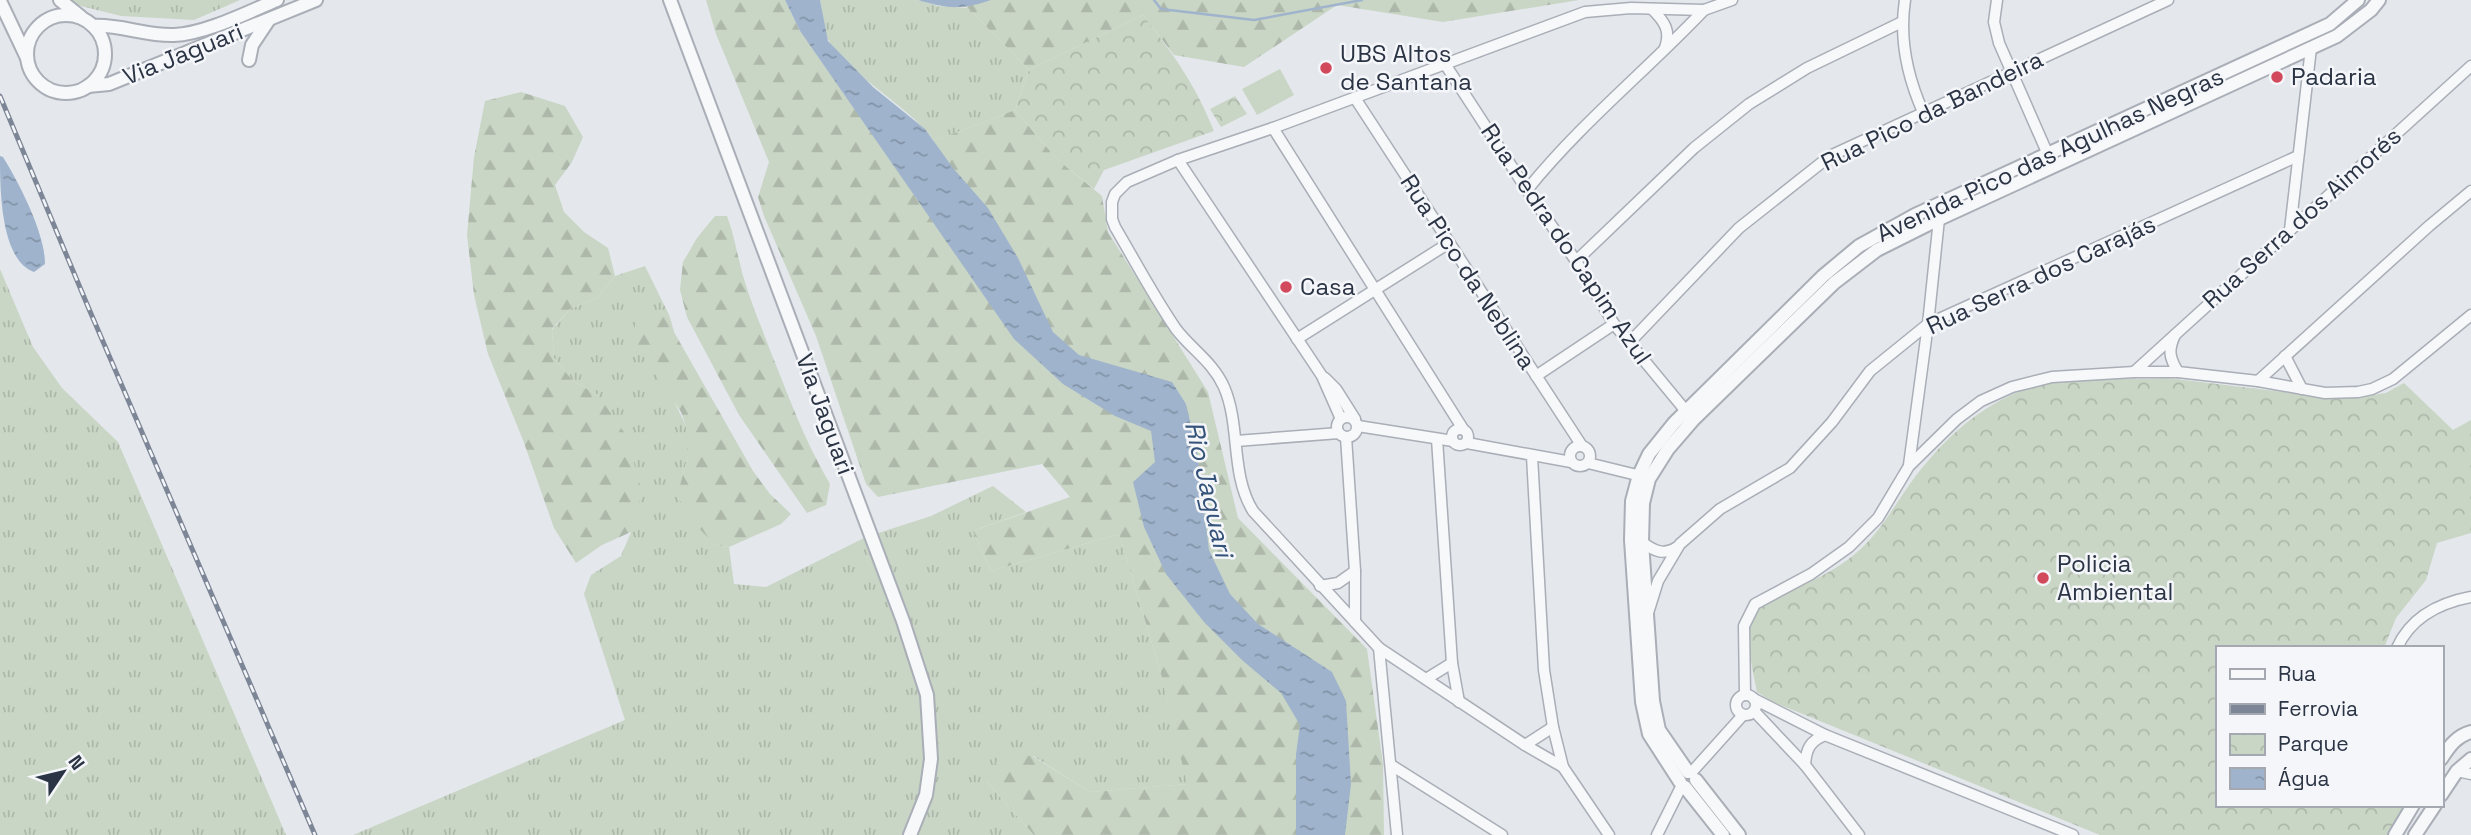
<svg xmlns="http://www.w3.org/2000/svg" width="2471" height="835" font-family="'Space Grotesk',sans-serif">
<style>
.grass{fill:url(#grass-tufts)}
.forest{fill:url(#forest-firs)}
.park{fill:url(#park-crowns)}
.garden{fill:#c9d6c5}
.water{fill:url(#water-ripples)}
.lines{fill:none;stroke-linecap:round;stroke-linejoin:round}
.stream{stroke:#9fb4cc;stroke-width:2.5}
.minor-casing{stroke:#a9aeb7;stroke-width:13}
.tertiary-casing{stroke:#a9aeb7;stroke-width:16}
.minor{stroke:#f7f8fa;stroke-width:10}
.tertiary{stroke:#f7f8fa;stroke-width:12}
.rail-casing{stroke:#7d8696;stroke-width:5}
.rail{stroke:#f4f6f9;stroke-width:2.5;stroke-dasharray:8;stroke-linecap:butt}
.poi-dot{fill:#d1495b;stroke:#f4f6f9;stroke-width:2.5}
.labels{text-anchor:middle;stroke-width:5;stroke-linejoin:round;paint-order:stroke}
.street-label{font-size:24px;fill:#2b3445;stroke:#f4f6f9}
.poi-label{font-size:24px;fill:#2b3445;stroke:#f4f6f9;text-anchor:start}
.water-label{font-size:26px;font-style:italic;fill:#34527a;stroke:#f4f6f9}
</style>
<defs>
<pattern id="grass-tufts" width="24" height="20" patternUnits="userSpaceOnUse" patternTransform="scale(1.75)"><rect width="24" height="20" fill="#c9d6c5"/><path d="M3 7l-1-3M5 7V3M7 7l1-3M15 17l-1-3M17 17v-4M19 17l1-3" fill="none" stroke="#adb8ab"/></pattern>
<pattern id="forest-firs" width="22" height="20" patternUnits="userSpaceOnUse" patternTransform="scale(1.75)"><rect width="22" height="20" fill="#c9d6c5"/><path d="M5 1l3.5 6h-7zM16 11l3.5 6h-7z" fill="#adb8ab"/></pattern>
<pattern id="park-crowns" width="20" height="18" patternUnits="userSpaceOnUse" patternTransform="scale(1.75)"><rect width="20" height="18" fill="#c9d6c5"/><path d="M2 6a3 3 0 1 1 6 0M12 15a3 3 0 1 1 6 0" fill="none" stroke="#adb8ab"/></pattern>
<pattern id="water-ripples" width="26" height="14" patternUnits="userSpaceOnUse" patternTransform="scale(1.75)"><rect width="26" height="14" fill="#9fb4cc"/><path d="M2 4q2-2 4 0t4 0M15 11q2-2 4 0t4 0" fill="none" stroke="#8293a7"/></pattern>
</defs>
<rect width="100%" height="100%" fill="#e4e7ec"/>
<g class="grass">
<polygon points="71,0 240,0 194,20 121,16 77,5"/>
<path d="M820,0H918L939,6L968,8L1029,70L1015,110L934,141C908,105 857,81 830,43C823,33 823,12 820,0Z"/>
<polygon points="645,266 670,317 658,310 673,399 686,426 688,442 688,456 680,485 715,545 729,547 734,584 766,587 866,537 931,516 993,486 1026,512 973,531 991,571 1119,534 1160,670 1188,784 1090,792 1033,756 986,781 1034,835 353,835 625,720 584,594 591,575 621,556 631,532 598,395 573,381 554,358 552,330 570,309 597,298 615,276"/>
<polygon points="0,269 33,347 62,388 118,442 286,835 0,835"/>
</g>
<g class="forest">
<polygon points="706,0 785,0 800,31 889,158 1015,110 1057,159 1102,196 1108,232 1208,392 1238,518 1367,649 1383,764 1384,835 1034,835 986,781 992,766 1007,754 1032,756 1090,792 1187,784 1160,670 1119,534 991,571 973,531 1070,497 1042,464 878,497 866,484 816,336 764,216 758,197 769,162 716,34"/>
<polygon points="954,0 1579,0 1443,22 1337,5 1244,67 1174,55 1143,15 1029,70 968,8"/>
<polygon points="521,92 565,106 583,137 572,162 555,185 564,212 584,232 608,248 615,276 597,298 570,309 552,329 554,358 573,381 598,395 626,435 642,492 631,532 602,545 576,563 554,528 523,440 488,354 474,295 467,235 474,157 485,101"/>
<path d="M715,216H727C734,235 736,249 741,268C748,296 760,323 770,350C789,397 804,440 830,484L826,505L807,513L739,415L687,317L680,290L683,262L697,238Z"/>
<polygon points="658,310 670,317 674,332 753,471 770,494 791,514 781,524 729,547 715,545 695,524 679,499 680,485 688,456 686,426 681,412 640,351 635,338 635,323 644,312"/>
</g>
<g class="park">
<path d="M1143,15C1174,55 1195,84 1214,131L1104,170L1094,189L1057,159L1015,110L1029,70Z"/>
<polygon points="1235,96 1247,114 1221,127 1210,109"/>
<path d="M2167,378L2343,399L2386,393L2404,383L2453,430L2471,420V533L2437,543L2426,580L2396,618L2384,648H2217V805H2409L2391,835H2100L1773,702L1757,692C1753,672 1743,632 1755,614C1762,604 1776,600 1786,594C1809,582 1835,571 1855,554C1876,537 1890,513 1905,491C1932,452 1965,417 2009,396C2055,374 2117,381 2167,378Z"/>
</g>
<polygon class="garden" points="1280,69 1294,95 1257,115 1242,89"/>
<g class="water">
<polygon points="785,0 820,0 828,41 873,87 925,129 953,168 988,208 1018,258 1053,332 1079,355 1172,382 1186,404 1197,451 1209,550 1230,594 1258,624 1332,672 1346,701 1351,784 1345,835 1296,835 1296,754 1300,725 1281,693 1242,660 1204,622 1166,574 1144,527 1133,482 1155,462 1151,431 1115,416 1063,384 1014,339 800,31"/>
<path d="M918,0H991C961,10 948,9 918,0Z"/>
<path d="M0,156L3,157C19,183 45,233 45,264L34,272C0,260 0,188 0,156Z"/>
</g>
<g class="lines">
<polyline class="stream" points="1154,0 1161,9 1254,20 1362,0"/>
<defs>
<g id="minor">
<path d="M1905,0C1899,39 1907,76 1923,112"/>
<polyline points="1997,0 1994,22 1999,43 2053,166"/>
<path d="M1652,9C1665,22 1671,31 1665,48"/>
<polyline points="1445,64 1527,190 1576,261 1614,324 1690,416"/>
<polyline points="1355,98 1582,446"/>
<polyline points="1273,128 1463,429"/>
<polyline points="1178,160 1322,376 1341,419"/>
<path d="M1527,190C1580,124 1646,71 1704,10"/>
<polyline points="2290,230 2311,48"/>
<polyline points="1576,261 1694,148 1749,104 1807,68 1902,22"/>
<path d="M2175,335C2168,350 2169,357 2178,372"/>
<polyline points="1297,339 1449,243"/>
<polyline points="1629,343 1739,228 1830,156 2168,0"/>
<polyline points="2285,356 2302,389"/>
<polyline points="2134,372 2471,66"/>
<polyline points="1536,376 1614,324"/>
<polyline points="1325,378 1336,389 1355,419"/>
<polyline points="2258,381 2429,226 2471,191"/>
<circle cx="1347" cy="427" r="10"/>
<polyline points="1358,426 1453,441"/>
<circle cx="1460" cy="437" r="8"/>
<polyline points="1346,437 1355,571 1355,622"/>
<polyline points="1437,439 1452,663 1459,702"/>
<polyline points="1236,441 1339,433"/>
<polyline points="1467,443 1571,462"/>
<circle cx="1580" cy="456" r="10"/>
<polyline points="1532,456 1544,670 1553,727 1563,767 1609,835"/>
<polyline points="1588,463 1645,477"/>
<polyline points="1909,465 1928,324 1939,219"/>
<path d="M1642,542C1654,551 1664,556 1677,547"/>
<polyline points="1320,586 1338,583 1355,571"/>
<polyline points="1648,613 1658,581 1680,544 1720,509 1790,468 1832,422 1870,371 1928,324 2298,156"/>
<polyline points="1379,648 1525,745 1563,767"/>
<path d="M2397,648C2411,617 2439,603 2471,597"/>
<polyline points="1426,679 1452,663"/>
<circle cx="1746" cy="705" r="10"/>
<polyline points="1745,695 1744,626 1755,604 1811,574 1849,547 1878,518 1909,466 1957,419 1981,401 2012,387 2052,377 2134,372 2178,372 2258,381 2325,393 2358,392 2372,389 2393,379 2471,315"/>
<polyline points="1754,699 1825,735 2073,835"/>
<polyline points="1754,711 1805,765 1859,835"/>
<polyline points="1525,745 1553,727"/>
<polyline points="1391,765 1502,835"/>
<path d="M1805,765C1806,749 1810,741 1825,735"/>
<polyline points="2457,771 2471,774"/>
<polyline points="1691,773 1743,715"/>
<path d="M1397,835L1379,648L1253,511C1230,474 1241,426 1224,387C1213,362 1191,349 1176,329C1154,297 1135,261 1115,227L1112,219V202L1115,194L1127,182L1178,160L1273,128L1585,12L1631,8L1704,10L1732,0"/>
<polyline points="1657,835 1682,785"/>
</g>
<g id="tertiary">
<polyline points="60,0 81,17"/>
<polyline points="670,0 903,621 927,695 931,759 926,795 910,835"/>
<polyline points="0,1 27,58"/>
<circle cx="66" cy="54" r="39"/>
<path d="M93,26C119,24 146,36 174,35C205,34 248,12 277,0"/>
<polyline points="249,60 252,45 268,21"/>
<polyline points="88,86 109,84 316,0"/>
<path d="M2441,759C2449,747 2456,736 2471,732"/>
<polyline points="1688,772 1659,730 1653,701 1642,542 1643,503 1649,479 1668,449 1693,420 1834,283 1877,250 1939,219 2337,36 2371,10 2379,0"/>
<polyline points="1696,780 1739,835"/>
<polyline points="1680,782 1649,734 1642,702 1631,540 1632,501 1639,475 1649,454 1674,423 1823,276 1859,246 1915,215 2330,24 2358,0"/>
<polyline points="1685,787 1723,835"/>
<polyline points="2441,795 2457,771 2471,759"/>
<polyline points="2395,835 2413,805"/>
<polyline points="2415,835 2435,805"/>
</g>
</defs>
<use href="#minor" class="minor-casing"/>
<use href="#tertiary" class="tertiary-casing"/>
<use href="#minor" class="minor"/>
<use href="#tertiary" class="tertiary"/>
<defs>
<polyline id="rail" points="0,96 89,309 315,835"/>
</defs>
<use href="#rail" class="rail-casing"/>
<use href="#rail" class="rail"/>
</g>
<g class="poi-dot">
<circle cx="1326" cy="68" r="7"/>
<circle cx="2277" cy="77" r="7"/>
<circle cx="1286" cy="287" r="7"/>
<circle cx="2043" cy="578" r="7"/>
</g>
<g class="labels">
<g class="street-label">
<text transform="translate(183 54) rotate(-22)" y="8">Via Jaguari</text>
<text transform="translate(1932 111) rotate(-26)" y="8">Rua Pico da Bandeira</text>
<text transform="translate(2050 155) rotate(-25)" y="8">Avenida Pico das Agulhas Negras</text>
<text transform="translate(2302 218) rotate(-42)" y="8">Rua Serra dos Aimorés</text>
<text transform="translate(1566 244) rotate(56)" y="8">Rua Pedra do Capim Azul</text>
<text transform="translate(1468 272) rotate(57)" y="8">Rua Pico da Neblina</text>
<text transform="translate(2041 275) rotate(-25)" y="8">Rua Serra dos Carajás</text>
<text transform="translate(825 414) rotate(70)" y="8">Via Jaguari</text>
</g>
<g class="poi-label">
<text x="1340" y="62">UBS Altos<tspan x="1340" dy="28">de Santana</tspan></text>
<text x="2291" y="85">Padaria</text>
<text x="1300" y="295">Casa</text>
<text x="2057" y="572">Policia<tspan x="2057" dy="28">Ambiental</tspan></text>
</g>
<g class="water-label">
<text transform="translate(1209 489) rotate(77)" y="9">Rio Jaguari</text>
</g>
</g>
<rect x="2216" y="646" width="228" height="161" fill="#f4f6f9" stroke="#a4a8b1" stroke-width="2"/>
<rect x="2230" y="669" width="35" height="10" fill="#f7f8fa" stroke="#a4a8b1" stroke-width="2"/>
<text x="2278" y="681" font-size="21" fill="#2b3445">Rua</text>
<rect x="2230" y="704" width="35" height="10" fill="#7d8696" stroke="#a4a8b1" stroke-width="2"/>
<text x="2278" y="716" font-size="21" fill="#2b3445">Ferrovia</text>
<rect x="2230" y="734" width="35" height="21" fill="url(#park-crowns)" stroke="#a4a8b1" stroke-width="2"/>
<text x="2278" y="751" font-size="21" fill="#2b3445">Parque</text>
<rect x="2230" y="768" width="35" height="21" fill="url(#water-ripples)" stroke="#a4a8b1" stroke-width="2"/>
<text x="2278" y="786" font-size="21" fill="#2b3445">Água</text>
<g transform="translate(63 772) rotate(55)" stroke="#f4f6f9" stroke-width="5" paint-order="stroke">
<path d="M0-5L12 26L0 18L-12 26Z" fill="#2b3445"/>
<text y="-10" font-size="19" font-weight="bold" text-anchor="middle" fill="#2b3445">N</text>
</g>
</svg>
